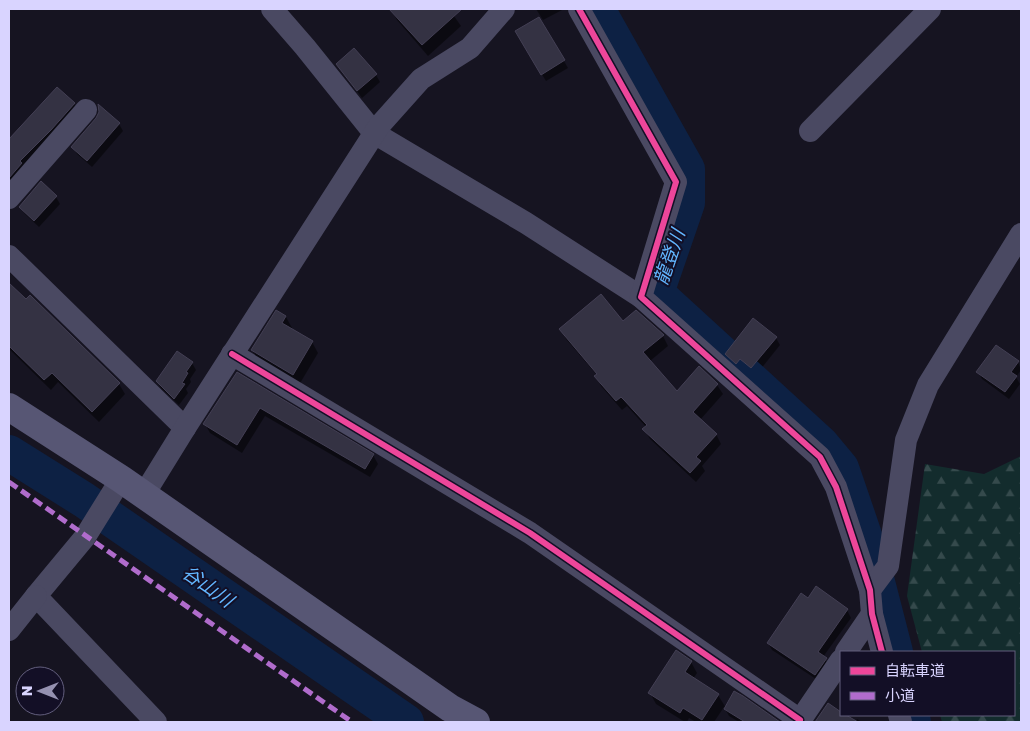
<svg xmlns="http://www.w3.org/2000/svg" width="1030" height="731" font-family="'Golos Text','Noto Sans JP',sans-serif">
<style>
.forest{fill:url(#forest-firs)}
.shadow{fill:#0007}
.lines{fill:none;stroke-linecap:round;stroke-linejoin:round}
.river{stroke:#0d2144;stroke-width:36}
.building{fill:#343243;stroke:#433f54}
.street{stroke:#4a4962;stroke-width:22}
.secondary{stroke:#575674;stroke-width:28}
.quiet{stroke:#b06ccc;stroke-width:5;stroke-dasharray:10 5;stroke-linecap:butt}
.cycleway-casing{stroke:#130f26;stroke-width:9}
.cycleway{stroke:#ed469a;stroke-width:6}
.labels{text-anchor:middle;stroke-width:4;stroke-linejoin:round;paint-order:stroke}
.water-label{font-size:19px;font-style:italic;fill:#62b6ff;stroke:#130f26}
</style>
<defs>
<pattern id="forest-firs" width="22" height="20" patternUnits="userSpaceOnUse" patternTransform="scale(1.25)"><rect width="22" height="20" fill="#132c2d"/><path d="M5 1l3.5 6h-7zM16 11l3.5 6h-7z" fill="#354a4c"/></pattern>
</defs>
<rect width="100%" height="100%" fill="#161421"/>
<polygon class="forest" points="1021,456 1021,722 942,722 940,715 1014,715 1014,652 922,652 907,596 925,464 984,474"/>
<g class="shadow">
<polygon points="391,9 449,9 461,26 428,56 397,20"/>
<polygon points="536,9 564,9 543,20"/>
<polygon points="539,18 568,68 546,81 516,32"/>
<polygon points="337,64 376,75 380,82 362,98"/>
<polygon points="57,88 74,104 78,111 15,183 9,178 9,139"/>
<polygon points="119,124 123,131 92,167 77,154 73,147"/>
<polygon points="41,183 56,197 60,204 39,227 25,214 20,207"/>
<polygon points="9,285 119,384 125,394 99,422 58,382 51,390 9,349"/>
<polygon points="636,312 663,336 668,346 650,361 677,392 699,368 717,385 723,394 700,420 716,434 721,444 702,466 705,471 696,482 650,439 644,429 646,427 627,406 622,410 601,386 597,375 566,339 561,329 623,322"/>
<polygon points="286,317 292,328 291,329 312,342 318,353 299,385 259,361 252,350"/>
<polygon points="776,338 780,345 756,375 745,366 741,371 730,362 726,354"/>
<polygon points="1018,362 1021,370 1016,377 1020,384 1009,399 982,379 978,372"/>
<polygon points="192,363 196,370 190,379 191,382 186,389 188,393 179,405 161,388 157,381"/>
<polygon points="237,374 373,455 378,464 370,477 265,416 242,453 210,433 205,424"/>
<polygon points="808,599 847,610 851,618 823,657 830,666 819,681 772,650 768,643"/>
<polygon points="691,662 697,673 693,679 718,695 726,708 767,715 772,722 739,722 729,716 724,707 714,722 696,722 689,718 687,722 685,722 656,704 650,693"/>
<polygon points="828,705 841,713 841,715 855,722 857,719 862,722 816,722"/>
</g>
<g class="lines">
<g class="river">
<polyline points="597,9 687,169 687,203 656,293 821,444 841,468 868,547 895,652"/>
<polyline points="9,453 84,500 406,722"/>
<polyline points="911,715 913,722"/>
</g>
</g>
<g class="building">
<polygon points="389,9 462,9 422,45"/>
<polygon points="539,17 565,60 541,75 515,31"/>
<polygon points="354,48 377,74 357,91 336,64"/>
<polygon points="57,87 75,103 51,130 20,161 22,163 9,178 9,139"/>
<polygon points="98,104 120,123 87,161 71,147 96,118 99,112"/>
<polygon points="41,181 57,196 34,221 19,207"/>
<polygon points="9,283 26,299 30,295 120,383 92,412 52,373 44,380 9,346"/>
<polygon points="601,294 623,321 636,310 664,335 643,352 677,391 699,366 718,384 693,412 717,434 696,457 701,461 690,473 642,429 647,425 624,400 621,397 616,401 594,376 597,374 559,329"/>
<polygon points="276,310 286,316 282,323 313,341 293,375 251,350"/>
<polygon points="753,318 777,337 751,368 740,359 736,364 725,354"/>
<polygon points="996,345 1019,361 1011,372 1017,376 1005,392 976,372"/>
<polygon points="177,351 193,362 186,372 188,373 182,383 185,384 174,399 156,381"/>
<polygon points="237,372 374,454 365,469 260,408 237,445 203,424"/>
<polygon points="816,586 848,609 818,652 827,658 815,675 767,643 801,593 808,598"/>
<polygon points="676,650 692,661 685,672 719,694 702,720 683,708 680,713 648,693"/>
<polygon points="734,691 743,696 780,722 745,722 724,709"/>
<polygon points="828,703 841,712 841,715 846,715 858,722 815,722"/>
</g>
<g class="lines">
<g class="street">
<polyline points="272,9 305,47 374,133 526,223 641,297"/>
<polyline points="579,9 676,182 641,297 820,457 836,487 870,590 872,614 882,652"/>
<polyline points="810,131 930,9"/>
<polyline points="9,198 86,110"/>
<polyline points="9,256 185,428"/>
<polyline points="232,354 530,533 800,720"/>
<polyline points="121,479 85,537 36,596 156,722"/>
<polyline points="143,496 185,428 379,126 421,79 470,48 504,9"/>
<polyline points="870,590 888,566 906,440 928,385 1021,234"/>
<polyline points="9,630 36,596"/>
<polyline points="846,652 872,614"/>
<polyline points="899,715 901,722"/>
<polyline points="799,722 841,660"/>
</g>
<polyline class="secondary" points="9,407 121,479 450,708 476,722"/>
<polyline class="quiet" points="9,482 352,722"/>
<defs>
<g id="cycleway">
<polyline points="579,9 676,182 641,297 820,457 836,487 870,590 872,614 882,652"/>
<polyline points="232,354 530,533 800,720"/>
</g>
</defs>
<use href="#cycleway" class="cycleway-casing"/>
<use href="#cycleway" class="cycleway"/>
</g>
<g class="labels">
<g class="water-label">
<text transform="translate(669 257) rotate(-71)" y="7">龍登川</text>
<text transform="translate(208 586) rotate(35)" y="7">谷山川</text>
</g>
</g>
<rect width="1030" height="731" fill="none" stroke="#d9d4ff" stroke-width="20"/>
<rect x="840" y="651" width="175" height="65" fill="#130f26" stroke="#625e7d"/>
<rect x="850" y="667" width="25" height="8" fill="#ed469a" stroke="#625e7d"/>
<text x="885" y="676" font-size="15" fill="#d9d4ff">自転車道</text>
<rect x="850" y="692" width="25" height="8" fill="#b06ccc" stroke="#625e7d"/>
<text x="885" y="701" font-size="15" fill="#d9d4ff">小道</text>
<g transform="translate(40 691) rotate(270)"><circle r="24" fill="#130f26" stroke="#625e7d"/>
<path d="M0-4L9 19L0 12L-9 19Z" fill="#9591b1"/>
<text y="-8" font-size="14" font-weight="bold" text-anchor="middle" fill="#d9d4ff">N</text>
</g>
</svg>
